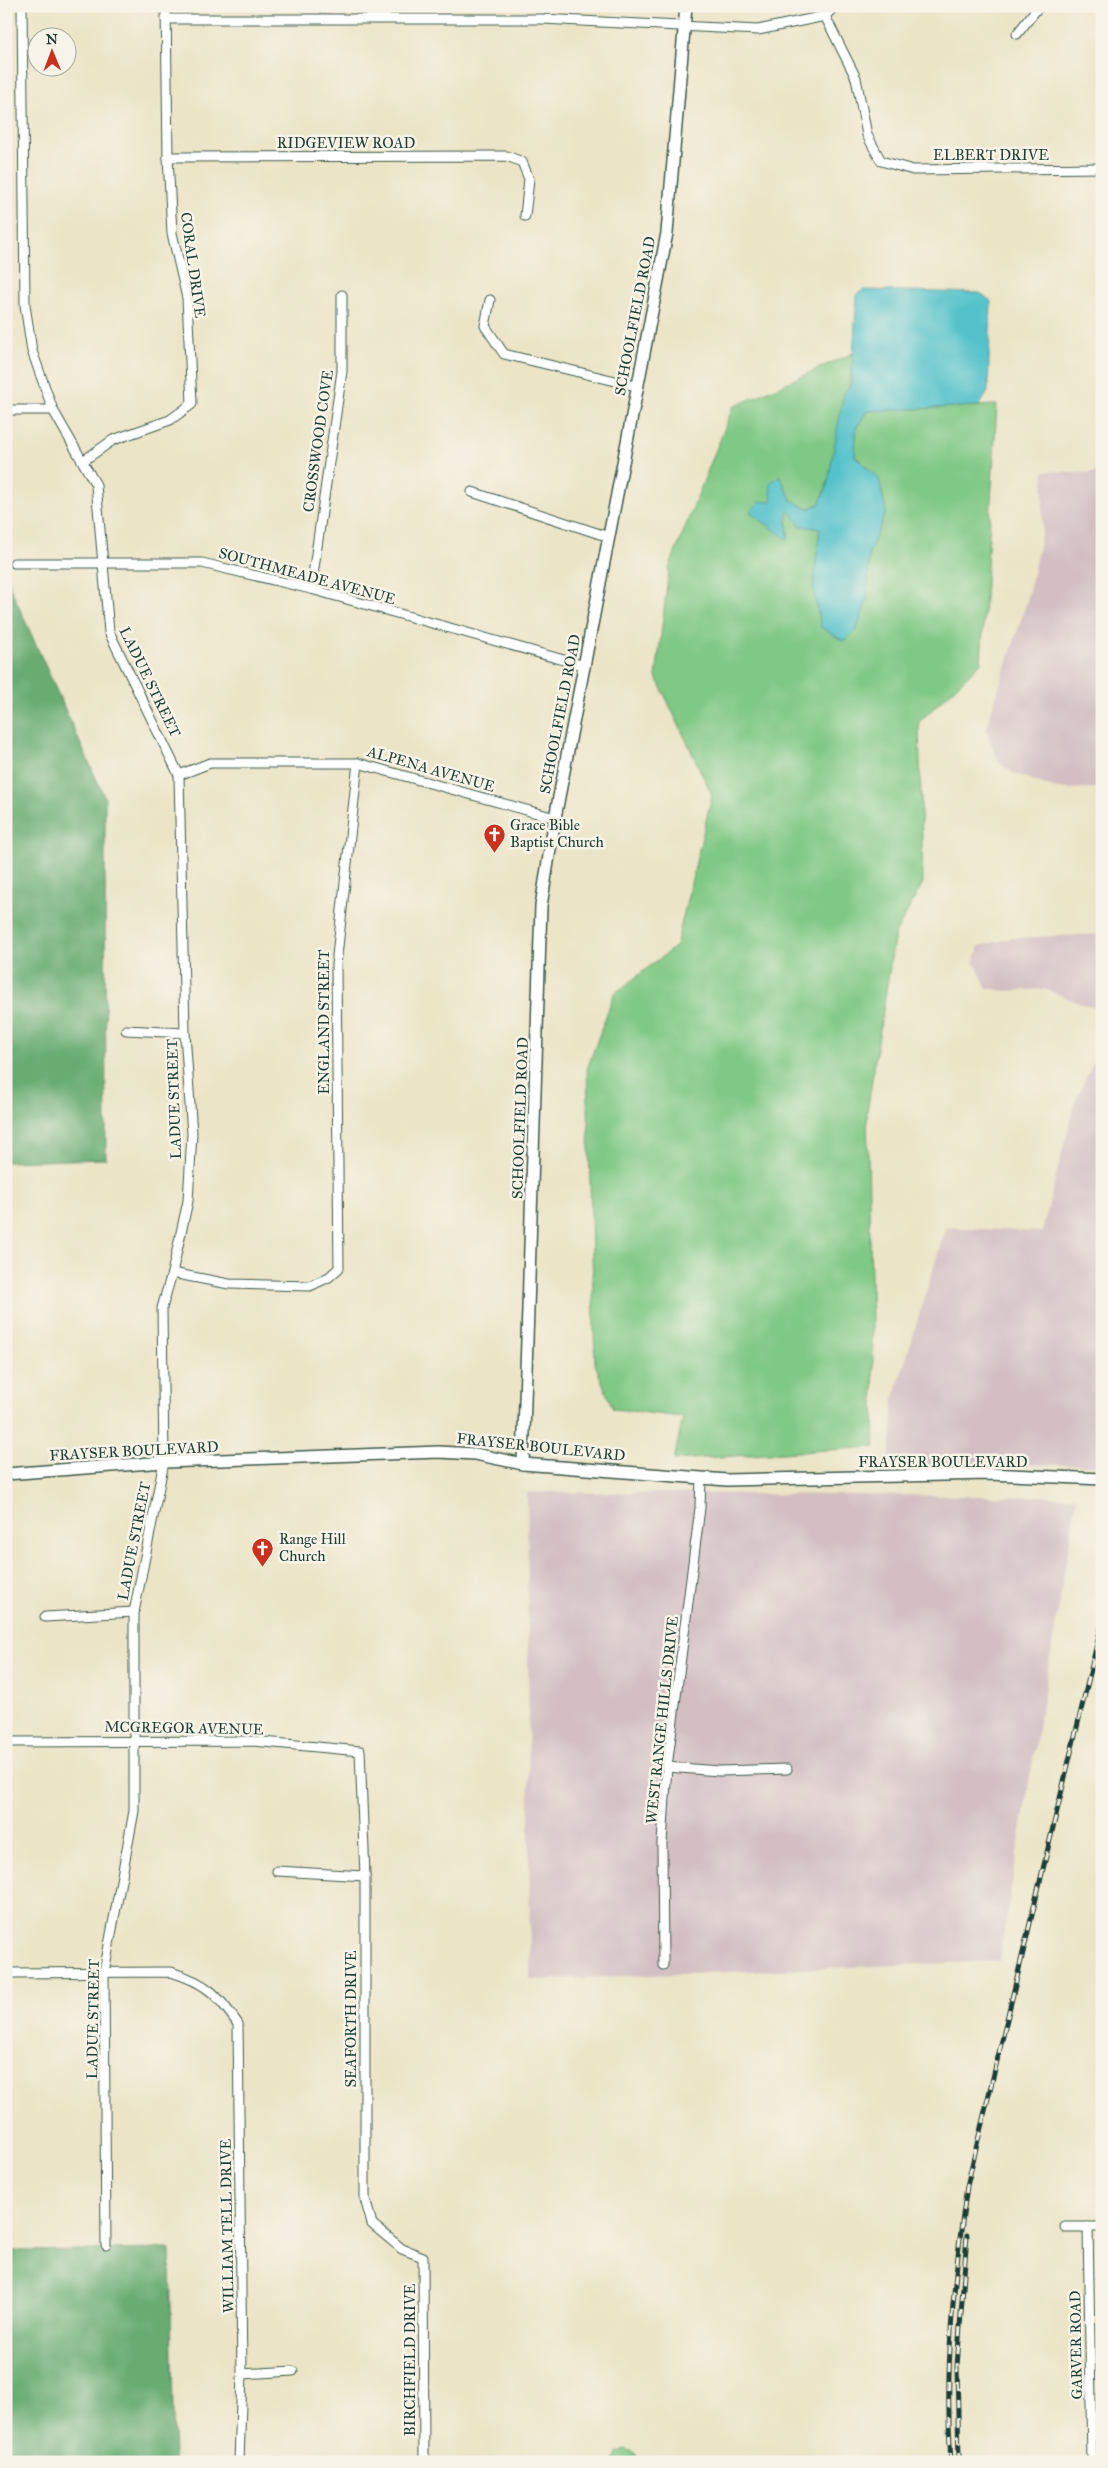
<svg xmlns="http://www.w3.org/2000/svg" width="1108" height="2468" font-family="'IM FELL Great Primer',serif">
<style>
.industrial{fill:#d2bec3}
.green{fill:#7fc885;stroke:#4f825c}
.forest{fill:#67ac72;stroke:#437453}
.water{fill:#55c2cb;stroke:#3a8080}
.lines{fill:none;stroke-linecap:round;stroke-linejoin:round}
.street-casing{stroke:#3e564a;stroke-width:11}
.secondary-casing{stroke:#3e564a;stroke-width:14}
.street{stroke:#fff;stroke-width:9}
.secondary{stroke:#fff;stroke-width:11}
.rail-casing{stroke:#1f3d34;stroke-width:5}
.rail{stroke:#f7f3e8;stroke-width:3;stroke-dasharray:9;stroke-linecap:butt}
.labels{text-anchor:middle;stroke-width:5;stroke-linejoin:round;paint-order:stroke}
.street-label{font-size:15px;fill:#1f3d34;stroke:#f7f3e8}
.poi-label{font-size:15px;fill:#1f3d34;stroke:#f7f3e8;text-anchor:start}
</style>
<rect width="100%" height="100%" fill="#f7f3e8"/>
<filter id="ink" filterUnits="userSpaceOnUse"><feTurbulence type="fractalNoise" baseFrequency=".02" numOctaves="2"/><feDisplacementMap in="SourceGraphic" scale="10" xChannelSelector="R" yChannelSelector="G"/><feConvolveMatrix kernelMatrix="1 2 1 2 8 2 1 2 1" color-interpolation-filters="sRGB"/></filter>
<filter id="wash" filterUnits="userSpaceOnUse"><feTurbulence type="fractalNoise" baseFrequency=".0096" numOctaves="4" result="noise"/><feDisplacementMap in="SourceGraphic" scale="20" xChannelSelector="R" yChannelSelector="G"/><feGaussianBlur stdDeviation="1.12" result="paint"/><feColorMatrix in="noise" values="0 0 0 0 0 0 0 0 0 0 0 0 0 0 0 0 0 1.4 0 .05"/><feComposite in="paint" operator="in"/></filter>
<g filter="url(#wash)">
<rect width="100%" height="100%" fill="#ebe4c6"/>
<g class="industrial">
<polygon points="1044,471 1102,473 1102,788 1056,789 1013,773 999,763 986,728 1027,601 1042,532"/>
<polygon points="1102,934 1102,1010 1079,1003 1045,989 1005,991 987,988 974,962 979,946 1012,938"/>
<polygon points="1102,1018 1102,1465 889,1464 894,1398 946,1227 1042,1232 1074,1105 1099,1048"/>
<polygon points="527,1492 1077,1497 999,1961 530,1980"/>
</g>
<g class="green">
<path d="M853,353C850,397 838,465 819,504L808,509L791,500L780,476L788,539L786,513L791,512L801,526L820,529L813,588L821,626L843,641L856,631L867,600L869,553L886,512L879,479L855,456L856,428L867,411L997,405L981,663L919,722L923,883L895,934L867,1112L875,1447L674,1460L683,1417L613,1409L595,1364L587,1069L614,994L676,946L712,795L656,677L669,568L733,407Z"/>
<polygon points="626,2449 635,2453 639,2462 613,2462 618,2452"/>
</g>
<g class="forest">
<polygon points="6,545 10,587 105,798 106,1159 6,1162"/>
<polygon points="170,2249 174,2462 6,2462 6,2251"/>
</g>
<polygon class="water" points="864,290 980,293 991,301 988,392 979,406 867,411 856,428 855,456 879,479 886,512 869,553 867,600 856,631 843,641 821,627 813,588 820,529 801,526 791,512 787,513 788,540 750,512 760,502 772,501 770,483 780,475 791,500 808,509 819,504 827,487 844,393 851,385 857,294"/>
</g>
<g filter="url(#ink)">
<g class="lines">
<defs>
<g id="street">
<polyline points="22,6 25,305 32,351 53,410 96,485 109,632 179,775 185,1033 192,1134 188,1201 172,1273 162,1308 164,1462 134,1612 134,1811 104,1972 106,2245"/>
<polyline points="825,16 856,78 867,135 881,161 913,170 1102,168"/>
<polyline points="166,19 542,19 758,30 825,16 835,6"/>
<polyline points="1017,34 1039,6"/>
<polyline points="168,157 507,156 522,162 529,179 525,216"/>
<polyline points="490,300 485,326 504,354 636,386"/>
<polyline points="6,410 53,410"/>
<polyline points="83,461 113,440 170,420 192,404 187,298 172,233 168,157 166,6"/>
<polyline points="472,492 609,537"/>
<polyline points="14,563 202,563 311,589 585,666"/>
<polyline points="311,589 342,371 342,295"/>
<polyline points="179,775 210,763 358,763 555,818"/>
<polyline points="126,1030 185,1033"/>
<polyline points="172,1273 229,1284 310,1286 329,1277 339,1268 336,965 358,763"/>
<polyline points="45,1617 134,1612"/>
<polyline points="6,1742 253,1741 360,1751 365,1876 365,2199 372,2224 402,2249 423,2257 424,2462"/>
<polyline points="667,1767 719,1771 787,1769"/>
<polyline points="277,1871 365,1876"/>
<polyline points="663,1965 662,1843 667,1767 700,1508 701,1478"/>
<path d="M6,1973L171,1972C207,1983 217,1994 238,2024L242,2374L239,2462"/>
<polyline points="1065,2227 1102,2227"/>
<polyline points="1088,2227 1092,2462"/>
<polyline points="242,2374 293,2371"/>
</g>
<g id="secondary">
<polyline points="523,1464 541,906 555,818 667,233 686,6"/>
<polyline points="6,1474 164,1462 439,1452 475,1454 523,1464 727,1480 988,1474 1102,1479"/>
</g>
</defs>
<use href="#street" class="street-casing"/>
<use href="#secondary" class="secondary-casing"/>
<use href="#street" class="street"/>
<use href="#secondary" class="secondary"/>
<defs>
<g id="rail">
<path d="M951,2462C944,2369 954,2277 967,2186L1102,1623"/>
<polyline points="959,2462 957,2366 967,2235"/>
</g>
</defs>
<use href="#rail" class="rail-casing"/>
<use href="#rail" class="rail"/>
</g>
</g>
<defs>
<symbol id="church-pin" viewBox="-11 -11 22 30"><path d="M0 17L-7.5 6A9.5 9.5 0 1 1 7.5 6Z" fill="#c8321e" stroke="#f7f3e8"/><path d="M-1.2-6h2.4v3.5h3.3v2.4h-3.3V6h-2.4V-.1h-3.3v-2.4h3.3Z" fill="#fff"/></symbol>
</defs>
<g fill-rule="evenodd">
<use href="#church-pin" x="482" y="822" width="25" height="34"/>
<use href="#church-pin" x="250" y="1536" width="25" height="34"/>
</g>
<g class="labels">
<g class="street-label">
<text x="346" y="148">RIDGEVIEW ROAD</text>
<text x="991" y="160">ELBERT DRIVE</text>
<text transform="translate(193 265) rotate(82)" y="5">CORAL DRIVE</text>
<text transform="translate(635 316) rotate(-79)" y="5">SCHOOLFIELD ROAD</text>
<text transform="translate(318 441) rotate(-82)" y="5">CROSSWOOD COVE</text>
<text transform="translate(307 576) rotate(15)" y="5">SOUTHMEADE AVENUE</text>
<text transform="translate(150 682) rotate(64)" y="5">LADUE STREET</text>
<text transform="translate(560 714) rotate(-79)" y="5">SCHOOLFIELD ROAD</text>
<text transform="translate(431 769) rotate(16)" y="5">ALPENA AVENUE</text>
<text transform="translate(324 1022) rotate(-90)" y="5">ENGLAND STREET</text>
<text transform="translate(174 1099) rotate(-92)" y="5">LADUE STREET</text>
<text transform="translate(520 1118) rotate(-88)" y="5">SCHOOLFIELD ROAD</text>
<text transform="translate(541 1447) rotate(6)" y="5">FRAYSER BOULEVARD</text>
<text transform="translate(134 1451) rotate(-3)" y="5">FRAYSER BOULEVARD</text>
<text x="943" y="1467">FRAYSER BOULEVARD</text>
<text transform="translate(134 1541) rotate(-79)" y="5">LADUE STREET</text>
<text transform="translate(662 1720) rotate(-84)" y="5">WEST RANGE HILLS DRIVE</text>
<text transform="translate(184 1728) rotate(1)" y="5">MCGREGOR AVENUE</text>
<text transform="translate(93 2019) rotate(-89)" y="5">LADUE STREET</text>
<text transform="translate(351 2019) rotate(-90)" y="5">SEAFORTH DRIVE</text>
<text transform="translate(227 2226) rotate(-91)" y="5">WILLIAM TELL DRIVE</text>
<text transform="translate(1076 2345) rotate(-91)" y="5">GARVER ROAD</text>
<text transform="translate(410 2360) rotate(-90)" y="5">BIRCHFIELD DRIVE</text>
</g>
<g class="poi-label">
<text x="510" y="830">Grace Bible<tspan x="510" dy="17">Baptist Church</tspan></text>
<text x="279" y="1544">Range Hill<tspan x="279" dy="17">Church</tspan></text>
</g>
</g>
<rect width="1108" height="2468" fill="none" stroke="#f7f3e8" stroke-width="25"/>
<g transform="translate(52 52) rotate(359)"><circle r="24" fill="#f7f3e8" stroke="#a1aaa0"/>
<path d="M0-4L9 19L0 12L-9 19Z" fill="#c8321e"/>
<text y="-8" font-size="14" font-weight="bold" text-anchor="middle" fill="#1f3d34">N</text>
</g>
</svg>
